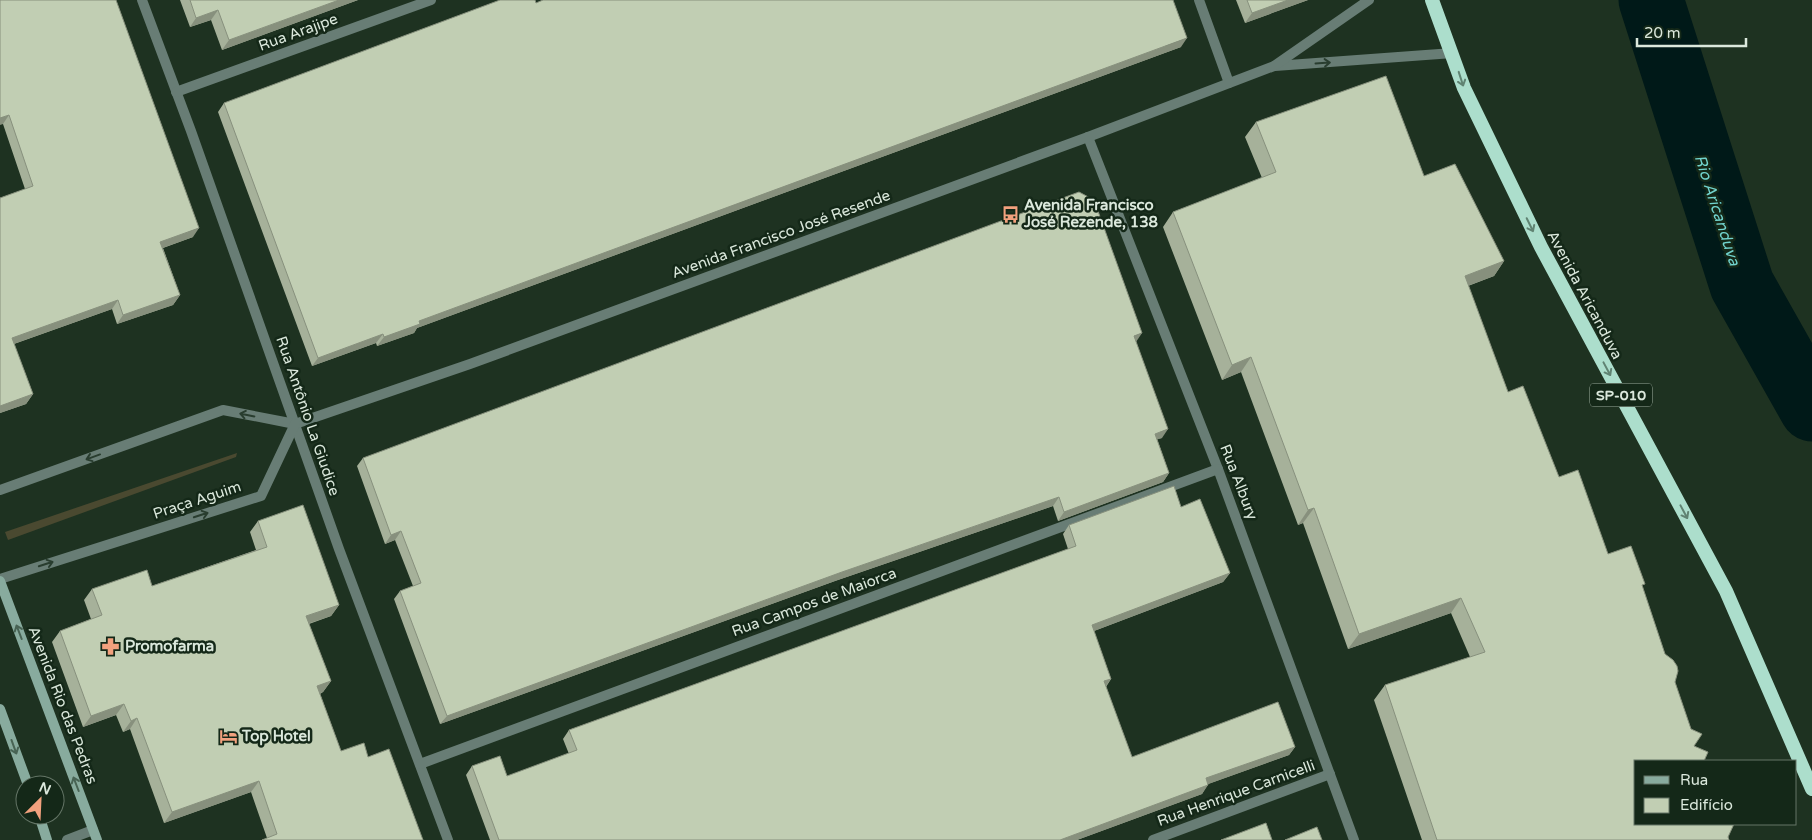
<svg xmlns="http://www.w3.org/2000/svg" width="1812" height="840" font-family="'Varela Round',sans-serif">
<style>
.green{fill:#4a4930}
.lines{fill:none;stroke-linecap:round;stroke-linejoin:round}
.river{stroke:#001918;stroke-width:65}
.minor{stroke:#687d75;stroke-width:10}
.tertiary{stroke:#687d75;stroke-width:10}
.secondary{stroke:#88ab9e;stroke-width:10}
.trunk{stroke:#acdecc;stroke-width:14}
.wall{fill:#a6b19a}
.shaded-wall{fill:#87907d}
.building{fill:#c1ceb3;stroke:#87907d}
.oneway{stroke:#293d2f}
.oneway2{stroke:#608372}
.oneway3{stroke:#486354}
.labels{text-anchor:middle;stroke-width:5;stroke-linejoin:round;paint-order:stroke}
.shield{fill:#142818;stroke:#9faea1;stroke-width:1}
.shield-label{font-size:14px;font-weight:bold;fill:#dbe8dc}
.street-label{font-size:15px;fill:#dbe8dc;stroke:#142818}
.poi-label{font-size:15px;font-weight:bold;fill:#dbe8dc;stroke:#142818;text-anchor:start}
.water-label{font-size:16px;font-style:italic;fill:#71d3cd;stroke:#142818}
</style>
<rect width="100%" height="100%" fill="#1e3221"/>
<polygon class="green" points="237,453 236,457 8,540 5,532"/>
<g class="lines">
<polyline class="river" points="1651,0 1742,285 1812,409"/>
<g class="minor">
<polyline points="142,0 191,131 339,549 448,840"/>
<polyline points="1199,0 1229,83"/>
<polyline points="1275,66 1453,53"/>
<polyline points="176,92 431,0"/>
<polyline points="1088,137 1218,469 1354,840"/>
<polyline points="0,490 223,410 295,424 470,364 1088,137 1274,66 1369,0"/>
<polyline points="0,579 261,496 295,424"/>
<polyline points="420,764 1218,469"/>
<polyline points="1153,840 1330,774"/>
</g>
<polyline class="tertiary" points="67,840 93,830"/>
<g class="secondary">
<polyline points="0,581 97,840"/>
<polyline points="0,709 28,785"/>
<polyline points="39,815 47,840"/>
</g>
<polyline class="trunk" points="1432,0 1464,88 1541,247 1726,591 1812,789"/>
</g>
<g class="wall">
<polygon points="0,0 193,237 163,248 180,295 173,305 117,324 112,309 14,344 33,394 26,404 0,413 0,198 25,189 3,124"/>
<polygon points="180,0 358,0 222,50 211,20 190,27"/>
<polygon points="1236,0 1308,0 1245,23"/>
<polygon points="536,3 1181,47 417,328 414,333 377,346 376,343 312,366 218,112 224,103"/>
<polygon points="1256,122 1424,176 1504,261 1494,276 1468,286 1508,392 1559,477 1608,554 1643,587 1636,761 1728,837 1729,840 1422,840 1374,700 1385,685 1470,657 1451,613 1348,649 1303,523 1298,525 1241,372 1222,380 1163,227 1173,212 1262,178 1245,137"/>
<polygon points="1136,342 1162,438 1157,439 1169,473 1163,482 1058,521 1053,506 835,581 440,724 394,599 400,591 413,586 395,540 385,544 357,466 363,458"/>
<polygon points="1181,507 1230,573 1223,582 1094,631 1111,679 1106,687 1132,757 1295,747 1289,755 1208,784 1202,794 1077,840 490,840 466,775 472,766 507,776 569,754 563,739 569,730 1068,549 1063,534 1069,525"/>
<polygon points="258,521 339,605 331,616 309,624 331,681 323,692 320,694 341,751 368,757 423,840 267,838 251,792 164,823 130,729 123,732 116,715 83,727 52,642 60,631 91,619 84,600 92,589 152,586 256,550 250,532"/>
</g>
<g class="shaded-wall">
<polygon points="339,0 358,0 222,50 229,40"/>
<polygon points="1288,0 1308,0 1245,23 1252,13"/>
<polygon points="218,10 211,20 190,27 196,18"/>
<polygon points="1187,38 1181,47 417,328 414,333 377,346 384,337 419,321"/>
<polygon points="9,115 3,124 0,125 0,118"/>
<polygon points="199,228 193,237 154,251 160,242"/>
<polygon points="1504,261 1494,276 1454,291 1465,276"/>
<polygon points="180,295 173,305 117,324 123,315"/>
<polygon points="118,300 112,309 5,347 12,338"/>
<polygon points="1142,333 1136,342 1134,336"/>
<polygon points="383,334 376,343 312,366 318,358"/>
<polygon points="1251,357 1241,372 1222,380 1232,365"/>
<polygon points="33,394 26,404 0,413 0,406"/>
<polygon points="1168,429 1162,438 1149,442 1155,434"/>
<polygon points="1169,473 1163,482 1058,521 1064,512"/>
<polygon points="1059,497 1053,506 835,581 440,724 447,716 842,572"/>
<polygon points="1314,508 1303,523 1298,525 1308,510"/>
<polygon points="401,531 395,540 385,544 391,535"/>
<polygon points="1230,573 1223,582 1086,634 1092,625"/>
<polygon points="1461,598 1451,613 1348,649 1359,634"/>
<polygon points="339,605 331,616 298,627 306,616"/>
<polygon points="1111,679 1105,687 1104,681"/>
<polygon points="331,681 323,692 309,698 317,686"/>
<polygon points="124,704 116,715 83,727 91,716"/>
<polygon points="137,718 130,729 123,732 131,721"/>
<polygon points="1295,747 1289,755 1200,787 1206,778"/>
<polygon points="259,781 251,792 164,823 172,812"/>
<polygon points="1208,785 1202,794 1077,840 1060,840"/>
</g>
<g class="building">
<polygon points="0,0 116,0 199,228 160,242 180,295 123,315 118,300 12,338 33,394 0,406 0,198 33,186 9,115 0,118"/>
<polygon points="190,0 339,0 229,40 218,10 196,18"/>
<polygon points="500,0 535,0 536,3 543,0 1173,0 1187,38 419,321 420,324 384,337 383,334 318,358 224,103"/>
<polygon points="1247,0 1288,0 1252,13"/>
<polygon points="1386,76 1424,176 1455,164 1504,261 1465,276 1508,392 1523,386 1559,477 1578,470 1608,554 1631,546 1645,584 1642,585 1665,654 1673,660 1677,666 1678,671 1675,682 1691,729 1702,734 1694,746 1708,752 1704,761 1636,761 1636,824 1734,824 1728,837 1729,840 1437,840 1385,685 1485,652 1461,598 1359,634 1314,508 1308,510 1251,357 1232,365 1173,212 1276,172 1256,122"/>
<polygon points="1079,192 1094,200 1142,333 1134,336 1168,429 1155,434 1169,473 1064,512 1059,497 842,572 447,716 400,591 421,583 401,531 391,535 363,458"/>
<polygon points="1174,486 1181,507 1200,499 1230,573 1092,625 1111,679 1104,681 1132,757 1278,702 1295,747 1206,778 1208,785 1060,840 499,840 472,766 500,756 507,776 577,750 569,730 1076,546 1069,525"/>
<polygon points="303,505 339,605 306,616 331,681 317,686 341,751 364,743 368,757 389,749 423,840 262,840 277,834 259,781 172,812 137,718 131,721 124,704 91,716 60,631 102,615 92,589 147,570 152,586 267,547 258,521"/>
<polygon points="1266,823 1272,840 1221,840"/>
<polygon points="1317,827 1322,840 1285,840"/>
</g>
<defs><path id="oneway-shaft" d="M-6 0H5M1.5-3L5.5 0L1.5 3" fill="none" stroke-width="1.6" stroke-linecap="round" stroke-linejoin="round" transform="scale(1.25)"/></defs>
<g class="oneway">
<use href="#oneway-shaft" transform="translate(1323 63) rotate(-4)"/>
<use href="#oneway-shaft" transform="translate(247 415) rotate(-169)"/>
<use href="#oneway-shaft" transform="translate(93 457) rotate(160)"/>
<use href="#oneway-shaft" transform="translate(201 515) rotate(-18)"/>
<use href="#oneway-shaft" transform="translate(46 564) rotate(-18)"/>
</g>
<g class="oneway2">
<use href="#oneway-shaft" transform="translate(1461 79) rotate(72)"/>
<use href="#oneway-shaft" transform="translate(1530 225) rotate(64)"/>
<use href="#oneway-shaft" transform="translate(1607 369) rotate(62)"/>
<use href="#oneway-shaft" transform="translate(1684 512) rotate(62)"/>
</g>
<g class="oneway3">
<use href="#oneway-shaft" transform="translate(19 632) rotate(-111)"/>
<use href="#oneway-shaft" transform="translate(14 747) rotate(70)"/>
<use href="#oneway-shaft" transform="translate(76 784) rotate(-111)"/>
</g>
<defs>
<symbol id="bus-bare" viewBox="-9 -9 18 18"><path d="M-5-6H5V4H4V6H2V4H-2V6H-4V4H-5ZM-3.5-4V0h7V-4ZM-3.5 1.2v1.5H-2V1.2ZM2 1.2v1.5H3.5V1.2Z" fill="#f2a17e" stroke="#142818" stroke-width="2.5" paint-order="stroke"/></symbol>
<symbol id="pharmacy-bare" viewBox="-9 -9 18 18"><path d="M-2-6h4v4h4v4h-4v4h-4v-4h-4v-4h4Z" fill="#f2a17e" stroke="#142818" stroke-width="2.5" paint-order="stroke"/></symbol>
<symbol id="hotel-bare" viewBox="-9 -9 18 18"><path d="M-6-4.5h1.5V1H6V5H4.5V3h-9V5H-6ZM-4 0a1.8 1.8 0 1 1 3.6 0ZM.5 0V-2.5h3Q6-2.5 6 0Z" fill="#f2a17e" stroke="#142818" stroke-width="2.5" paint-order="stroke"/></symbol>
</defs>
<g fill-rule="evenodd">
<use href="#bus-bare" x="998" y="202" width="25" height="25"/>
<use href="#pharmacy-bare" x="98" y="634" width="25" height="25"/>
<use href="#hotel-bare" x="216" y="724" width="25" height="25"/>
</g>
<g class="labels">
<rect class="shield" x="1590" y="383.5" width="62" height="23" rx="4"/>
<g class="shield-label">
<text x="1621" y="400">SP-010</text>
</g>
<g class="street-label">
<text transform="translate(298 32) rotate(-20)" y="5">Rua Arajipe</text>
<text transform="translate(781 234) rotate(-20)" y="5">Avenida Francisco José Resende</text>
<text transform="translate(1585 295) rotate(62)" y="5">Avenida Aricanduva</text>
<text transform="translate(308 416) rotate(71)" y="5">Rua Antônio La Giudice</text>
<text transform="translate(1239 482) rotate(69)" y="5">Rua Albury</text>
<text transform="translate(197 500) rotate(-18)" y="5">Praça Aguim</text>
<text transform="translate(814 602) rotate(-20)" y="5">Rua Campos de Maiorca</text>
<text transform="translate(63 705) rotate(69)" y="5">Avenida Rio das Pedras</text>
<text transform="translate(1236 793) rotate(-20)" y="5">Rua Henrique Carnicelli</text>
</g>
<g class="poi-label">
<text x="1024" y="210">Avenida Francisco<tspan x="1024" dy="17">José Rezende, 138</tspan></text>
<text x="125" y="651">Promofarma</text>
<text x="242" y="741">Top Hotel</text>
</g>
<g class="water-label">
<text transform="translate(1718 210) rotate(72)" y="6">Rio Aricanduva</text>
</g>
</g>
<rect x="1634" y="760" width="162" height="65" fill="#142818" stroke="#647566"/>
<rect x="1644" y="776" width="25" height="8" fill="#88ab9e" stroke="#647566"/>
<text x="1680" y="785" font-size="15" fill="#dbe8dc">Rua</text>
<rect x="1644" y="798" width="25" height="15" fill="#c1ceb3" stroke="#647566"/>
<text x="1680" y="810" font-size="15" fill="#dbe8dc">Edifício</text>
<g transform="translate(40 800) rotate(24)"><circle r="24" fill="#142818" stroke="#647566"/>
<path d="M0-4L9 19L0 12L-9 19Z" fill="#f2a17e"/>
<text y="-8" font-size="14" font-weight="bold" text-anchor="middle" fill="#dbe8dc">N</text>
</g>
<path d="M1637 38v8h109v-8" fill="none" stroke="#dbe8dc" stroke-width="2.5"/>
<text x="1644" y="38" font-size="15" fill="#dbe8dc" stroke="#142818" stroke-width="4" paint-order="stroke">20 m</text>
</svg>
